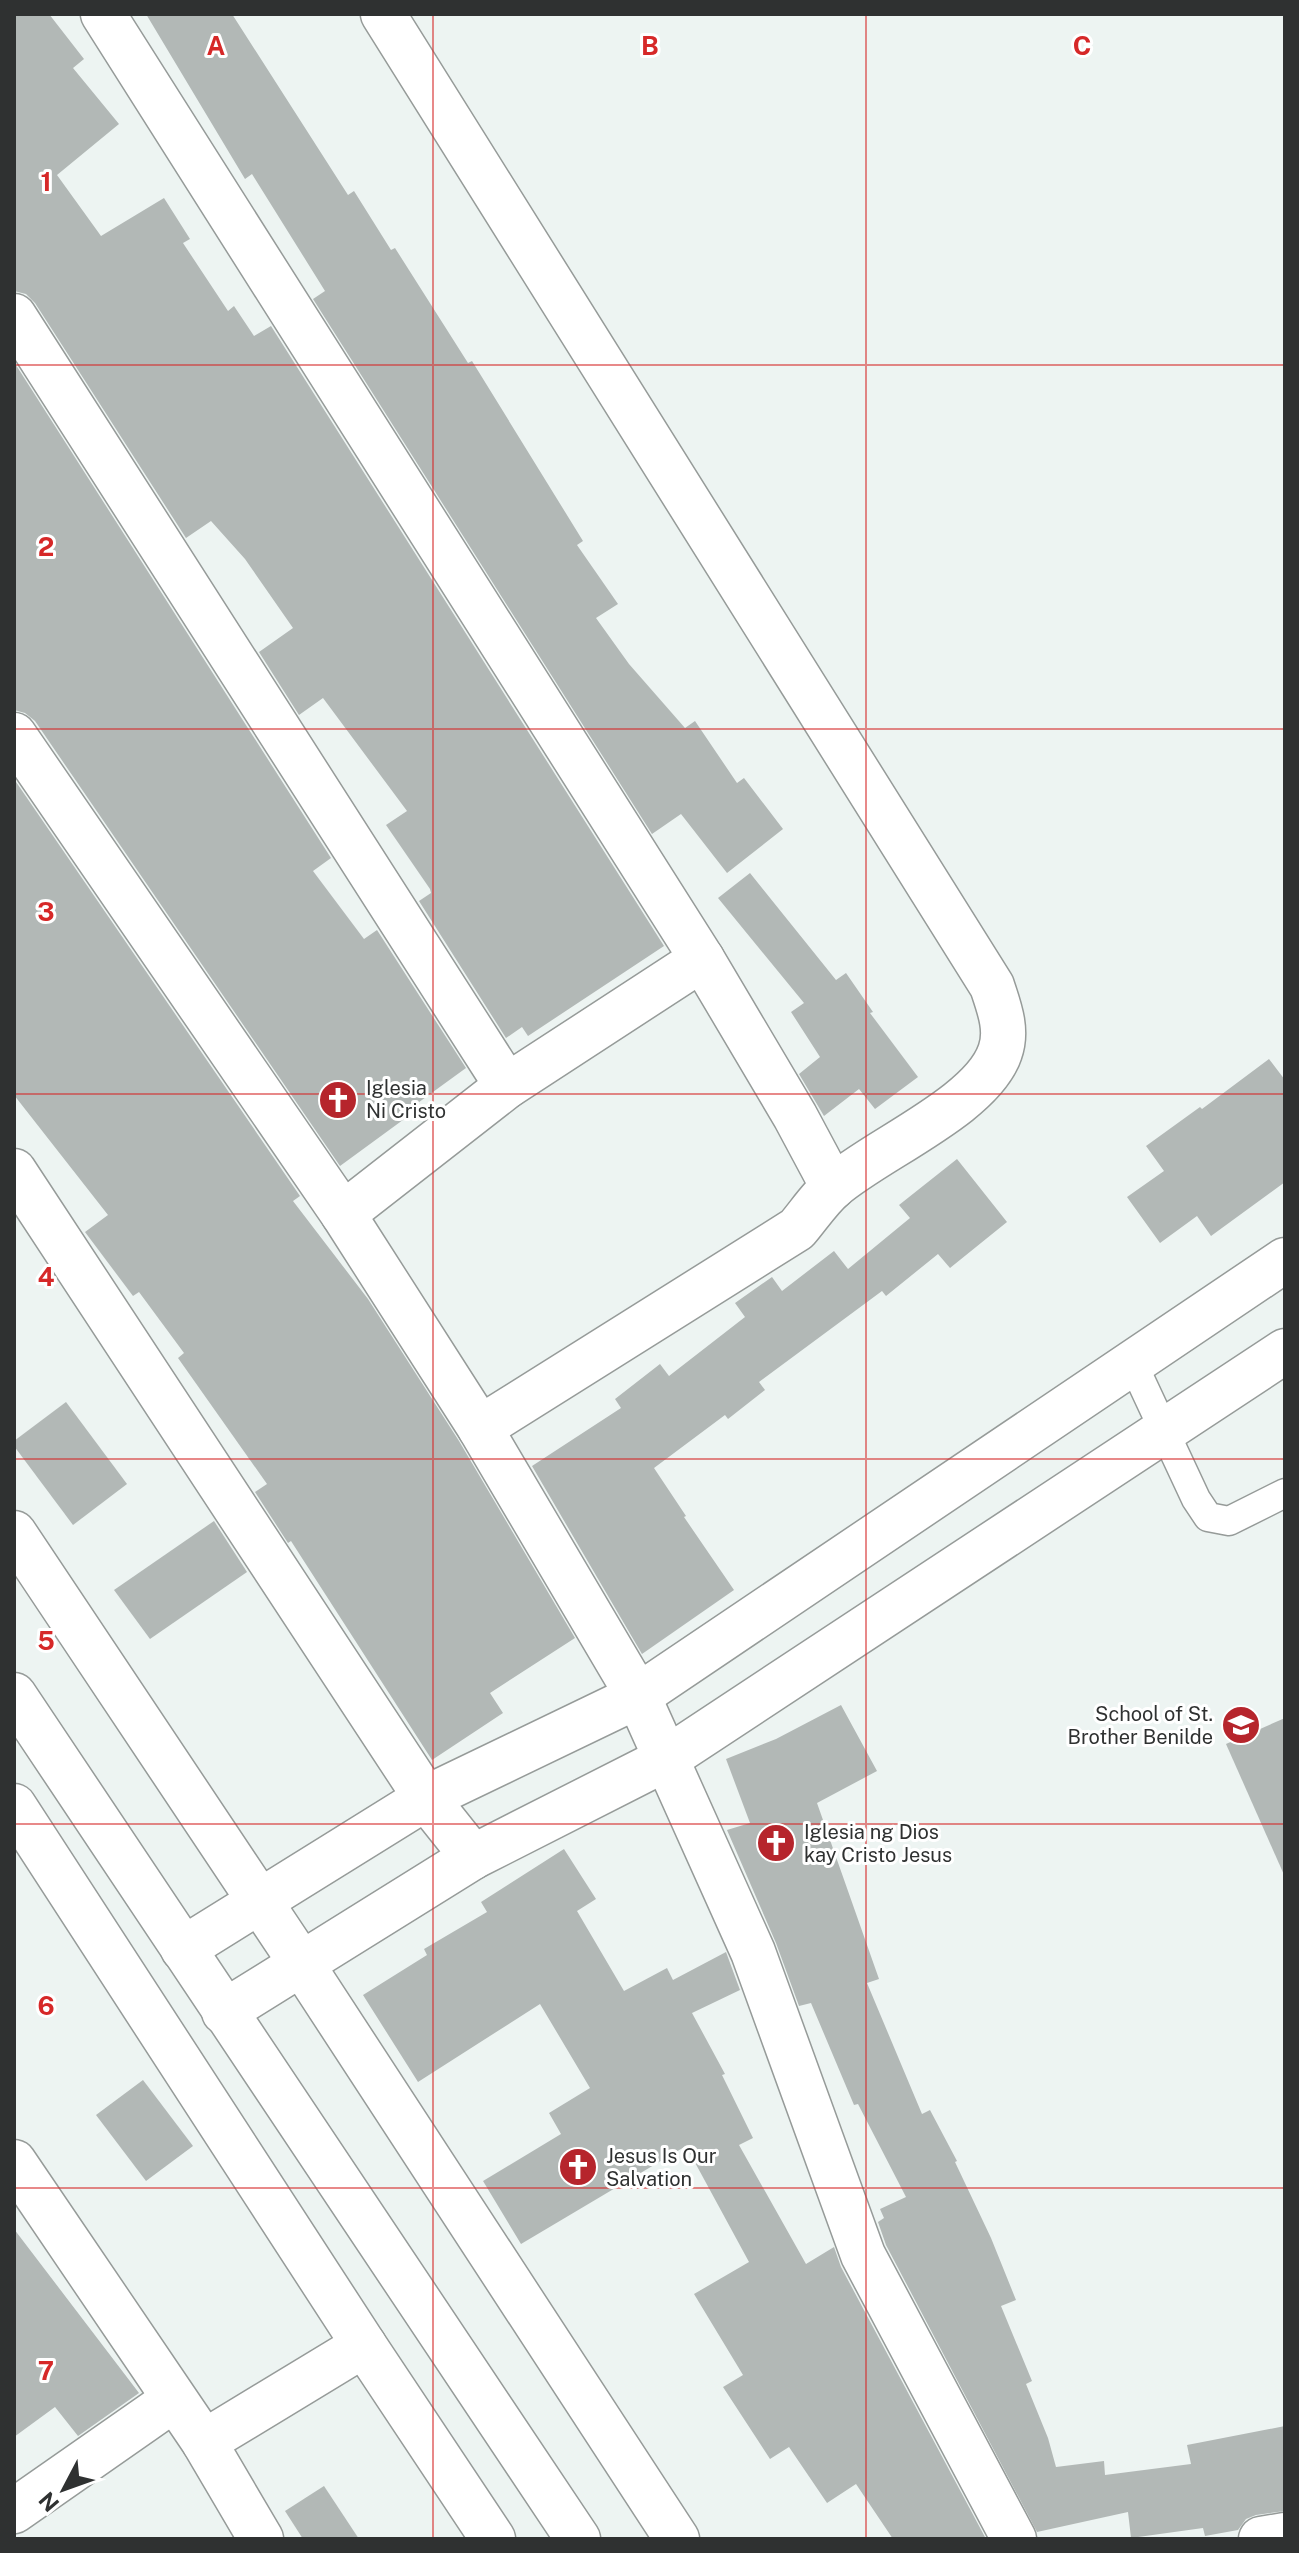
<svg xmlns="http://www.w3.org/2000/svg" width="1299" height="2553" font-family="'Public Sans',sans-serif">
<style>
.building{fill:#b2b8b6}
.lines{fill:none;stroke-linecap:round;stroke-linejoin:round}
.service-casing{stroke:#969b99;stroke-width:31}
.minor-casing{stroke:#969b99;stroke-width:47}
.tertiary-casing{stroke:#969b99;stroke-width:47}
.service{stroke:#fff;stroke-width:28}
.minor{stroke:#fff;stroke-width:44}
.tertiary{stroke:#fff;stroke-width:44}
.grid{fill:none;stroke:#d62828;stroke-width:2;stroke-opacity:0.55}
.labels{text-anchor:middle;stroke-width:6;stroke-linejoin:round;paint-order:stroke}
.poi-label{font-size:20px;fill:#2f3131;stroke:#fff;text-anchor:start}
.grid-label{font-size:26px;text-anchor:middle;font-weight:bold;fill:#d62828;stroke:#fff;stroke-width:6;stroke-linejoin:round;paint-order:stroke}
</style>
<rect width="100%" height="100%" fill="#edf4f2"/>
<g class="building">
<polygon points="14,14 49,14 84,59 73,68 119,124 57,175 101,236 164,198 190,239 183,243 228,311 234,306 254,336 271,326 664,946 528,1036 522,1027 506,1038 419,901 431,893 430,889 386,825 407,811 323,698 299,715 259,652 293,628 245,559 211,521 186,538 35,303 26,294 14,291"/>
<polygon points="146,14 232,14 348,195 354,191 391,250 395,248 468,363 472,361 583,541 577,545 618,604 596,618 629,664 685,728 695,721 737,783 744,778 783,829 727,873 681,814 652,834 313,299 325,291 252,174 245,179"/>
<polygon points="14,362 331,858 313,871 364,939 377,930 466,1068 404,1113 407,1117 340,1166 35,721 25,713 14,710"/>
<polygon points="14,779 300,1196 293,1201 368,1299 459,1441 575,1638 490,1693 503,1713 432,1760 291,1541 288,1543 255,1492 267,1484 178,1358 184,1353 139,1292 133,1296 85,1232 108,1215 14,1095"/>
<polygon points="750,873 836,980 846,973 873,1012 870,1013 918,1077 875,1109 859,1089 824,1116 799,1074 820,1057 791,1012 804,1003 718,898"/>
<polygon points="1269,1059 1285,1080 1285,1182 1211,1236 1197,1216 1160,1243 1127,1197 1164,1171 1146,1146 1200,1107 1202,1109"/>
<polygon points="957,1159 1007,1222 950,1268 938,1254 886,1296 882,1291 759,1382 765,1390 728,1419 725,1415 654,1468 686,1516 684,1517 734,1590 642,1654 532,1466 621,1408 615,1399 660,1364 669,1376 745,1317 735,1303 772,1277 782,1291 834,1251 848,1269 910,1218 899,1205"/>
<polygon points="66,1402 127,1484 73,1525 14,1446 14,1441"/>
<polygon points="214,1521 247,1572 150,1639 114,1590"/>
<polygon points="841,1705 877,1771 817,1803 879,1979 867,1983 922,2114 930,2110 957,2161 955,2162 991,2238 1016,2300 1001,2306 1032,2381 1026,2384 1048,2438 1056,2467 1104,2461 1105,2475 1191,2464 1187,2445 1285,2426 1285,2511 1256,2515 1246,2519 1238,2530 1205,2536 1203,2528 1131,2538 1128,2512 1037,2532 886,2245 878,2222 884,2218 880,2209 906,2197 858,2104 854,2105 811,2003 799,2006 776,1943 727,1830 750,1823 726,1759 776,1739"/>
<polygon points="1285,1718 1285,1877 1226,1744"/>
<polygon points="564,1849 596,1899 577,1911 624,1991 667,1968 673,1980 726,1952 740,1990 692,2013 725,2074 722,2075 753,2138 739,2145 806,2264 834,2247 841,2267 986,2539 893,2539 856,2484 827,2503 789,2447 770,2459 723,2387 743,2375 694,2294 749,2262 686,2146 521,2244 483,2181 561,2134 549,2113 590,2088 540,2004 418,2082 363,1995 427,1955 424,1949 487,1912 481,1902"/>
<polygon points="143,2080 193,2146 146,2181 96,2115"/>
<polygon points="14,2229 139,2393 78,2436 55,2407 14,2437"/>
<polygon points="324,2486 359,2539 303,2539 285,2511"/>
</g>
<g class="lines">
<defs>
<polyline id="service" points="1133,1364 1196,1499 1208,1517 1229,1521 1285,1493"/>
<g id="minor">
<polyline points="103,14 702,959 795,1116 833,1187"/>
<path d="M383,14L992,986C999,1007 1008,1030 1000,1052C982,1106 875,1150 833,1187C820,1198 809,1215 797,1229L480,1428"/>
<polyline points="14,316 507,1086"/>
<polyline points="14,735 343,1214 480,1428 638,1696 753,1952 863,2255 1014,2539"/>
<polyline points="14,1171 426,1798 473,1857"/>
<polyline points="343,1214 507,1086 702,959"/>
<polyline points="14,1533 301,1963 677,2539"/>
<polyline points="14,1806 364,2345 493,2539"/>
<polyline points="183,1949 426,1798 638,1696 1285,1260"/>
<polyline points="224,2012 473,1857 666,1759 1285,1351"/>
<polyline points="14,2162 204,2442 261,2539"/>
<polyline points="204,2442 364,2345"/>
<polyline points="14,2511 173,2400"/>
<polyline points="1261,2539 1285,2535"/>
</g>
<polyline id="tertiary" points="14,1695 578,2539"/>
</defs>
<use href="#service" class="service-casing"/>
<use href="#minor" class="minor-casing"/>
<use href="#tertiary" class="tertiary-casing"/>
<use href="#service" class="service"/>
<use href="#minor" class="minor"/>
<use href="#tertiary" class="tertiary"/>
</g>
<path class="grid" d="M433,14V2539M866,14V2539M14,365H1285M14,729H1285M14,1094H1285M14,1459H1285M14,1824H1285M14,2188H1285"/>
<defs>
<symbol id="church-disc" viewBox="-11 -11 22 22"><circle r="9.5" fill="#b6252c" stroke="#fff"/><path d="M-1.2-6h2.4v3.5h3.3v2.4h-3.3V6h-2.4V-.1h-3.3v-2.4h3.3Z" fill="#fff"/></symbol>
<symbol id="school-disc" viewBox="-11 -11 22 22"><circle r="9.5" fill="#b6252c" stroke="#fff"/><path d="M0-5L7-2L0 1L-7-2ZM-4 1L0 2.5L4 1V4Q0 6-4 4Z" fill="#fff"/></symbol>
</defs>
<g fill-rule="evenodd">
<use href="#church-disc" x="316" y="1078" width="44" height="44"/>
<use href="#school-disc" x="1219" y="1703" width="44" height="44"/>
<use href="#church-disc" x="754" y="1821" width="44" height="44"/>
<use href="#church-disc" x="556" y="2145" width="44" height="44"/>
</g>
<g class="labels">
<g class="poi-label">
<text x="366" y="1095">Iglesia<tspan x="366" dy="23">Ni Cristo</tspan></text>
<text x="1213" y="1721" text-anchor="end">School of St.<tspan x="1213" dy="23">Brother Benilde</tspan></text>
<text x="804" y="1839">Iglesia ng Dios<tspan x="804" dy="23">kay Cristo Jesus</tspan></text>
<text x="606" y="2163">Jesus Is Our<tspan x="606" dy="23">Salvation</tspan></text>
</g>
</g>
<g class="grid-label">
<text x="216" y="55">A</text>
<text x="650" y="55">B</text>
<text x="1082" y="55">C</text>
<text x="46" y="191">1</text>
<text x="46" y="556">2</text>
<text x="46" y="921">3</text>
<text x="46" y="1286">4</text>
<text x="46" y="1650">5</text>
<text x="46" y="2015">6</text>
<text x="46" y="2380">7</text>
</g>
<rect width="1299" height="2553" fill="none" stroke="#2f3131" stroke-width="32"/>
<g transform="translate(64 2489) rotate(229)" stroke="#ffffff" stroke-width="6" paint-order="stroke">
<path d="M0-6L14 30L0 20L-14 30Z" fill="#2f3131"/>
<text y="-12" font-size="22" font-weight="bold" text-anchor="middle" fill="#2f3131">N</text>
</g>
</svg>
